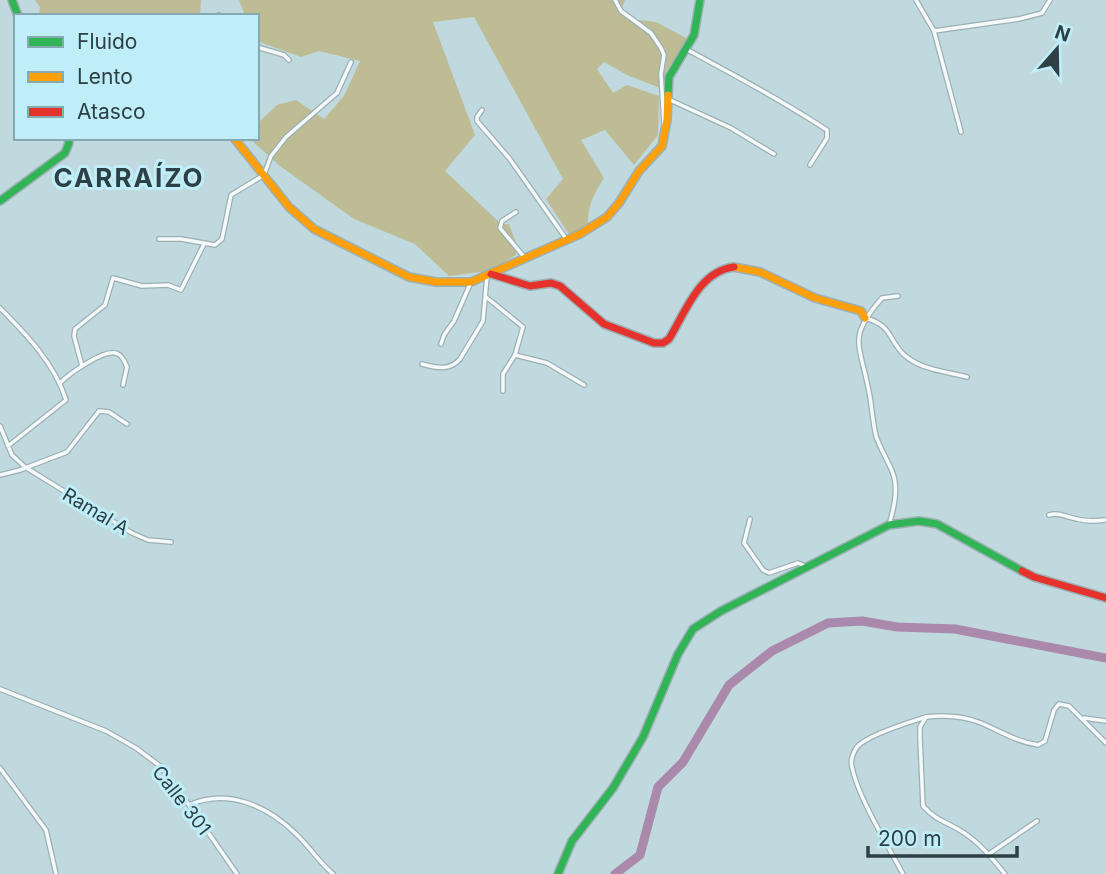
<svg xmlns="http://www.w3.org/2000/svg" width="1106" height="874" font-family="Inter,sans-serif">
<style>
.forest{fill:#bdbc95}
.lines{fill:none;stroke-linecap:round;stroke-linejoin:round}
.river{stroke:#ab89ac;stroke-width:9}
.street-casing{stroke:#9cb0b4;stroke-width:6}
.fast-casing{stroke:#9cb0b4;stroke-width:10}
.slow-casing{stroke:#9cb0b4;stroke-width:10}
.jam-casing{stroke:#9cb0b4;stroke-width:10}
.street{stroke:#f5f9fa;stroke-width:3.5}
.fast{stroke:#30b455;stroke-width:7}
.slow{stroke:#ff9f0a;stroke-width:7}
.jam{stroke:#e5322d;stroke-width:7}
.labels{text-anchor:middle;stroke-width:6;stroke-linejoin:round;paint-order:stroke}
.street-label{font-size:19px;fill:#2d4045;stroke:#bfeef9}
.district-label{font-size:26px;font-weight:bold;letter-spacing:2px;fill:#2d4045;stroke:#bfeef9}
</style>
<rect width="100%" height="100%" fill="#bfd9de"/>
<g class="forest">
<polygon points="35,0 201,0 200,16 39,16 40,7"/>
<path d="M239,0H625L622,8L629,19L656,22L688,39L666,71L663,89L627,75L604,62L597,69L613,93L627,85L659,96L658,135L634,165L605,130L581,140L604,178C594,194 587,206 588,226L570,236L546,199L563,179L474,17L433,22L475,135L445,171L501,224H509L516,243V255L488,271L449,276L415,244L354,219L280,166L249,138H257V124L277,105L296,100L324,119L344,96L360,61L319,51L301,57L257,41V16H245Z"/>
</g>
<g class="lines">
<polyline class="river" points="615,874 640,855 658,787 683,762 729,685 772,651 828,623 862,621 897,627 955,629 1106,658"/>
<defs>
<g id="street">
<polyline points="615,0 621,11 651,33 661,48 664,55 661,74 664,124"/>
<polyline points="916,0 934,31 961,132"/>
<polyline points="219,16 219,15"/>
<polyline points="934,31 1019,19 1042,13 1050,0"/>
<polyline points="257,47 284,55 289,60"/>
<path d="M686,49C734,75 781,100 827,130V138L810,165"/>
<polyline points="668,99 731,128 774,154"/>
<polyline points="482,110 477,117 477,121 509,158 567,240"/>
<polyline points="516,212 502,221 500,228 525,258"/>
<polyline points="159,239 181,239 215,245 222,239 231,195 264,175 271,156 286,137 337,93 351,62"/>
<polyline points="486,297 523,327 515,355 503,374 503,391"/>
<path d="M0,308C26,334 55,364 66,400L8,446"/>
<path d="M865,318C896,326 887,343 908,358C924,370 948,372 967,377"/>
<polyline points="441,344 444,335 454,321 471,282"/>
<polyline points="515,355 547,363 584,385"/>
<path d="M422,364C436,368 450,371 460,359L483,321L487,276"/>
<polyline points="82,366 74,336 75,329 105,305 113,278 142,286 168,285 181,290 204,244"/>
<path d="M60,383C69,374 106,347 118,354C123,356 125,363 127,367L123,385"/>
<polyline points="0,426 12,455 25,467 132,533 148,540 171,542"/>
<polyline points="0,475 20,470 67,452 99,411 109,412 127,424"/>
<path d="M1049,515C1059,512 1066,517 1077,519C1087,522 1096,521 1106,520"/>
<polyline points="750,519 744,543 763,570 769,573 798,563 808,567"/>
<path d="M889,525C894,508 899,488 892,471C887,459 880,448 876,436C872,420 872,403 868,387C859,342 848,337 882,298L898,296"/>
<polyline points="0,689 106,731 136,748 160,766 189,805 237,874"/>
<polyline points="1084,718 1106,721"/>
<polyline points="0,768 46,830 56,874"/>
<path d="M189,805C228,788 267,806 295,833C309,846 319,862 333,874"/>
<polyline points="989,854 1037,821"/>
<path d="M903,874C888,846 858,797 852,767C850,760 853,753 857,747C867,735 910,722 926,717"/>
<path d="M1005,874C992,858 978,841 961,831C945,821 937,821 923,806L920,738V727L926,717C943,715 964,716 981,723C1000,731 1017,742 1038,745L1045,741L1054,710L1059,704L1069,706L1106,743"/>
</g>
<g id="fast">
<polyline points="12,0 18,16"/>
<polyline points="668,95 669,77 694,35 700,0"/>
<polyline points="0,201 65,153 69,143 68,138"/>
<polyline points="558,874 572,841 613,788 643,737 678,654 693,629 721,611 889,525 919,521 937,524 1022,571"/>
</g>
<g id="slow">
<polyline points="234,138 289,207 314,229 409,277 436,282 471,282 580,234 607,217 619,203 639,171 662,146 667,120 668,95"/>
<polyline points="734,267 760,272 815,298 861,311 865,318"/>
</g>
<g id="jam">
<path d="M491,274L530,286L551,283L560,286L604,324L654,343H663L669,339C685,313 699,271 734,267"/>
<polyline points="1022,571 1034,577 1106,598"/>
</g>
</defs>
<use href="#street" class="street-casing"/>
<use href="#fast" class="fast-casing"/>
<use href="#slow" class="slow-casing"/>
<use href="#jam" class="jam-casing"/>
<use href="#street" class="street"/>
<use href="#fast" class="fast"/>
<use href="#slow" class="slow"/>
<use href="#jam" class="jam"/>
</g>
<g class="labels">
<g class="street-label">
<text transform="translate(96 511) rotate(31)" y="7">Ramal A</text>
<text transform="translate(182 800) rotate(52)" y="7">Calle 301</text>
</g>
<g class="district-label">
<text x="129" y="187">CARRAÍZO</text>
</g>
</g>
<rect x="14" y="14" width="245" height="126" fill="#bfeef9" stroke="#85a8b1" stroke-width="2"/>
<rect x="28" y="37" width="35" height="10" fill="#30b455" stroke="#85a8b1" stroke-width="2"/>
<text x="77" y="49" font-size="21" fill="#2d4045">Fluido</text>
<rect x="28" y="72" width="35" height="10" fill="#ff9f0a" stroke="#85a8b1" stroke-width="2"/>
<text x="77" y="84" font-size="21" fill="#2d4045">Lento</text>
<rect x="28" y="107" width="35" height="10" fill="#e5322d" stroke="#85a8b1" stroke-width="2"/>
<text x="77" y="119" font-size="21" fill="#2d4045">Atasco</text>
<g transform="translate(1057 49) rotate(20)" stroke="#bfeef9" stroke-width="5" paint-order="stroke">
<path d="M0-5L12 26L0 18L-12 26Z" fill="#2d4045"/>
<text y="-10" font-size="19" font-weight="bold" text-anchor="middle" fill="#2d4045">N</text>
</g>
<path d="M868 846v10h149v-10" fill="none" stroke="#2d4045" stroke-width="3.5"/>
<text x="878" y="846" font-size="21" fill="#2d4045" stroke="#bfeef9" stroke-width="5" paint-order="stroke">200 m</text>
</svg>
